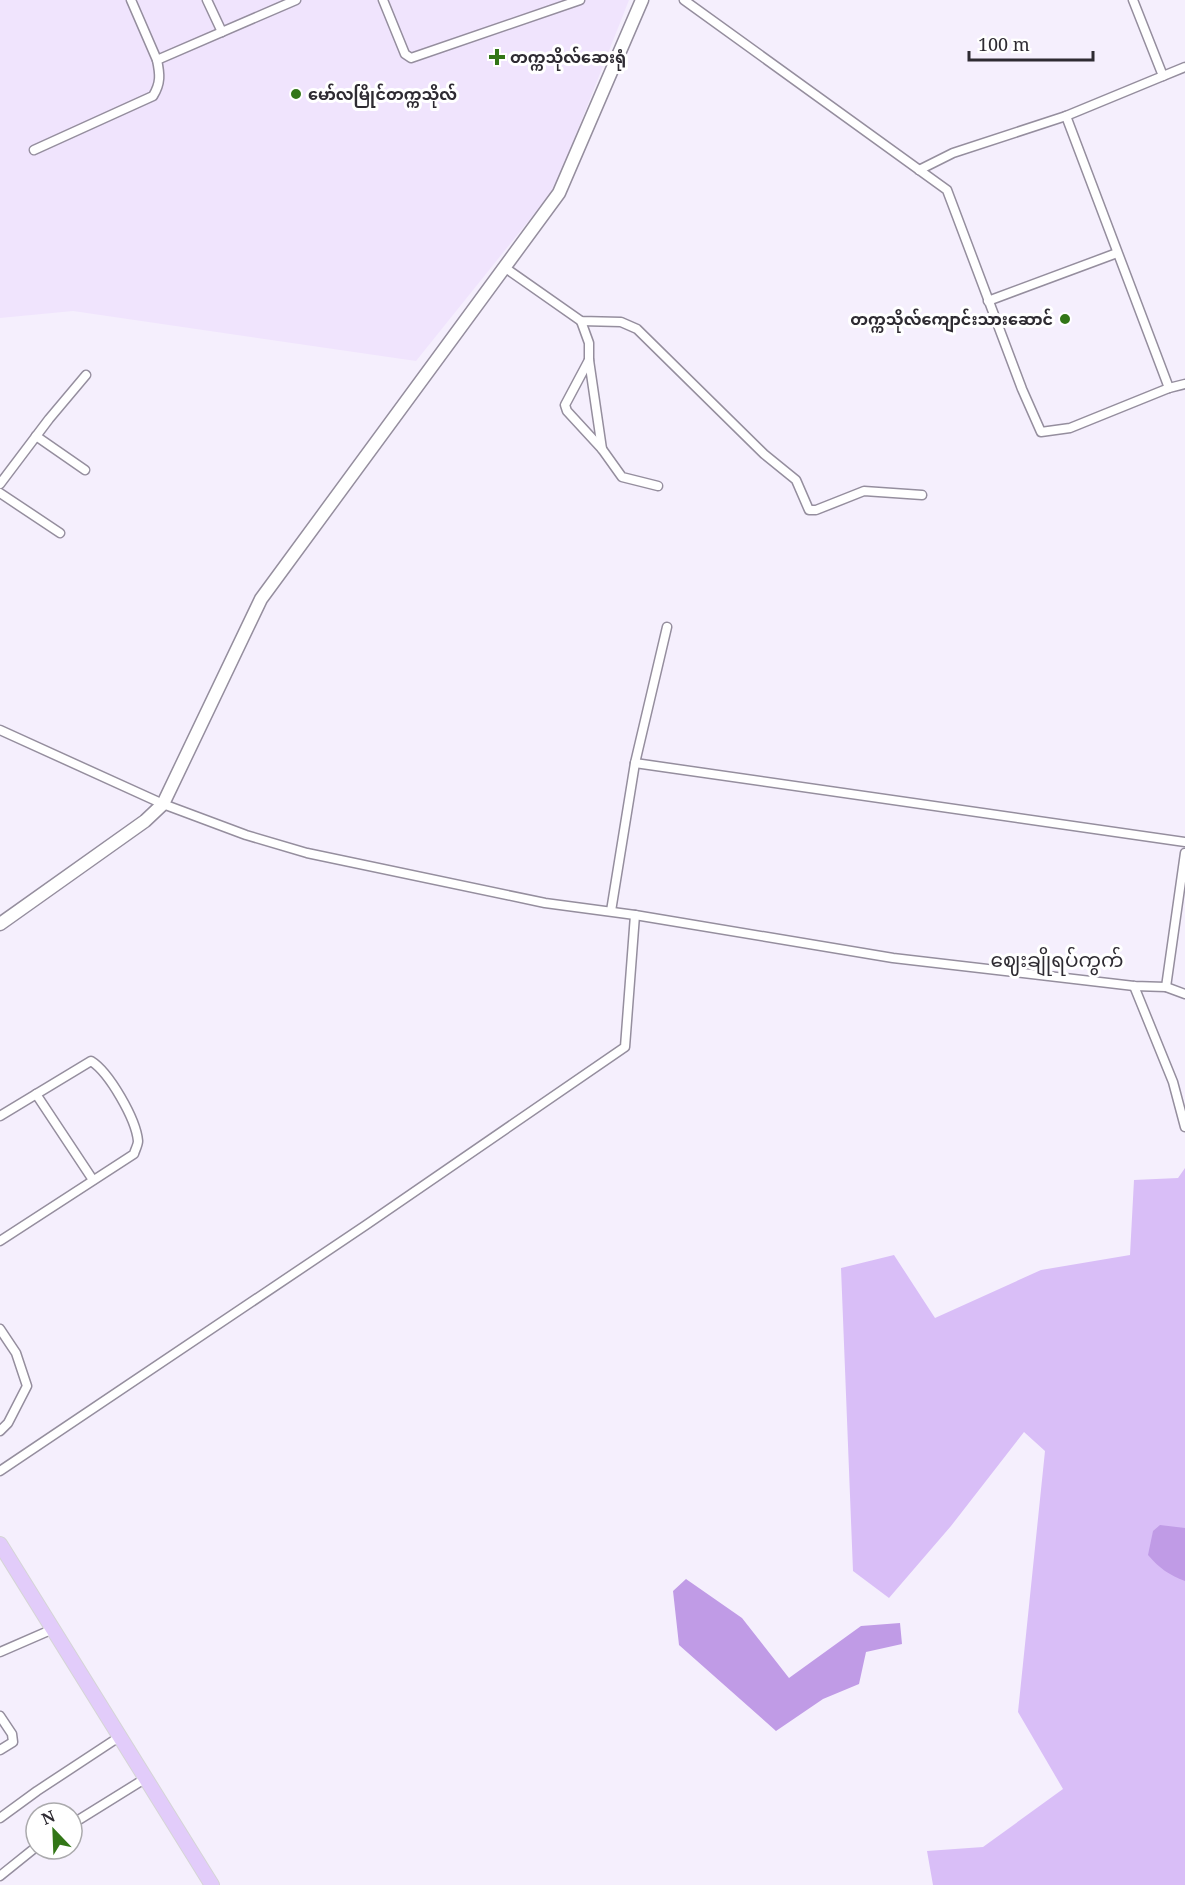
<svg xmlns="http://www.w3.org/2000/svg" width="1185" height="1885" font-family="'Noto Serif','Noto Sans Myanmar',serif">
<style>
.built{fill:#f0e4fd}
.green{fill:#d9bef7}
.water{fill:#c09be6}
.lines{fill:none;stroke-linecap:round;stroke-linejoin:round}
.minor-casing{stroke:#958e9e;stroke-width:11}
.secondary-casing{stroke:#958e9e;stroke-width:15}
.trunk-casing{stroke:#d5d5d6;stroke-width:16}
.minor{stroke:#fff;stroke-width:8}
.secondary{stroke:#fff;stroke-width:12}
.trunk{stroke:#e2ccfa;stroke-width:14}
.poi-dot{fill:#327617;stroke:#fff;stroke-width:2}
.labels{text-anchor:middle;stroke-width:6;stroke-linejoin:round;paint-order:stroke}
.poi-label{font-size:16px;font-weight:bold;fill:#2e2b32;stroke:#fff;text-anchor:start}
.quarter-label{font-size:20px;fill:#2e2b32;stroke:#fff}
</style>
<rect width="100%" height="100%" fill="#f5effd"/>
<polygon class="built" points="0,0 629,0 555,188 416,361 73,311 0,318"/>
<polygon class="green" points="1185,1168 1185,1885 933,1885 927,1851 983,1847 1063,1789 1018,1712 1045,1451 1024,1432 951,1526 889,1598 853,1571 841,1268 894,1255 935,1318 1041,1270 1130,1255 1134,1180 1178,1178"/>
<g class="water">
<path d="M1160,1525L1185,1528V1581C1169,1575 1159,1568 1148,1555L1153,1531Z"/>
<polygon points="686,1579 742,1618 789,1678 861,1626 900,1623 902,1644 866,1652 859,1684 823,1699 776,1731 679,1645 673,1591"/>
</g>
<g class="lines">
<defs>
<g id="minor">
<polyline points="131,0 157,60 296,0"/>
<polyline points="207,0 222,32"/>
<polyline points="383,0 405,54 411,58 580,0"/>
<polyline points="684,0 947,190 1022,389 1041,432 1070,428 1169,388 1185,384"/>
<polyline points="1163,76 1185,67"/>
<polyline points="1066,116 1169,388"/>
<path d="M34,150L153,96C161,83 160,74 157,60"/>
<polyline points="919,170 953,153 1066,116 1163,76 1133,0"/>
<polyline points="504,267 581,321 621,322 637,329 764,454 796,480 809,510 816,510 864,491 922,495"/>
<polyline points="988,301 1117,253"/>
<polyline points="581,321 589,343 589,360 602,449"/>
<polyline points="589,360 565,405 567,411 602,449 622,477 658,486"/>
<polyline points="36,436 85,470"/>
<polyline points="0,484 49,419 86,375"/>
<polyline points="0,493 60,533"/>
<polyline points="0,730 163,804 246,835 307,853 545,903 635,915 893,958 1134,986 1166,987 1185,994"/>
<polyline points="635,763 1185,842"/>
<polyline points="611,911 635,763 667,627"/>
<polyline points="1134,986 1173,1082 1185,1127"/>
<polyline points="1166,987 1185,853"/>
<polyline points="36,1094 93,1180"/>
<path d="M0,1116L91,1061C109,1072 136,1119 138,1141C138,1145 135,1150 134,1154L0,1241"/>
<polyline points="0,1329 16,1353 27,1386 8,1423 0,1431"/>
<polyline points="0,1471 366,1225 625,1047 635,915"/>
<polyline points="0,1652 53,1629"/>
<polyline points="0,1716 12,1734 13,1742 0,1750"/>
<polyline points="0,1818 37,1791 119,1737"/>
<polyline points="72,1824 146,1778"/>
<polyline points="0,1876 36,1847"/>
</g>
<polyline id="secondary" points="0,924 145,821 163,804 261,599 559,193 642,0"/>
<polyline id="trunk" points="0,1544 212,1885"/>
</defs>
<use href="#minor" class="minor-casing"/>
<use href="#secondary" class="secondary-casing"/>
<use href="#trunk" class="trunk-casing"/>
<use href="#minor" class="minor"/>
<use href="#secondary" class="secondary"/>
<use href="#trunk" class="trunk"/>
</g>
<g class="poi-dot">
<path d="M494 48h6v6h6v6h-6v6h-6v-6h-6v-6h6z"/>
<circle cx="296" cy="94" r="6"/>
<circle cx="1065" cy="319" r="6"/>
</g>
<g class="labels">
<g class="poi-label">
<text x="510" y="63">တက္ကသိုလ်ဆေးရုံ</text>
<text x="308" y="100">မော်လမြိုင်တက္ကသိုလ်</text>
<text x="1053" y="325" text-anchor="end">တက္ကသိုလ်ကျောင်းသားဆောင်</text>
</g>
<g class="quarter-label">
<text x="1057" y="967">ဈေးချိုရပ်ကွက်</text>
</g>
</g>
<g transform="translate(54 1831) rotate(337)"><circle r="28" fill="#ffffff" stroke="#abaaad" stroke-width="1.5"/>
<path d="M0-4.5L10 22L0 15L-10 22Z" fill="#327617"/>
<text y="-9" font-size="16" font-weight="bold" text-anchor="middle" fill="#2e2b32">N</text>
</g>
<path d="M969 51v9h124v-9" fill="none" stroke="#2e2b32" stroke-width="3"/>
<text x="978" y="51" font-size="18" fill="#2e2b32" stroke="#ffffff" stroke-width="4.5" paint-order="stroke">100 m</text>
</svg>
